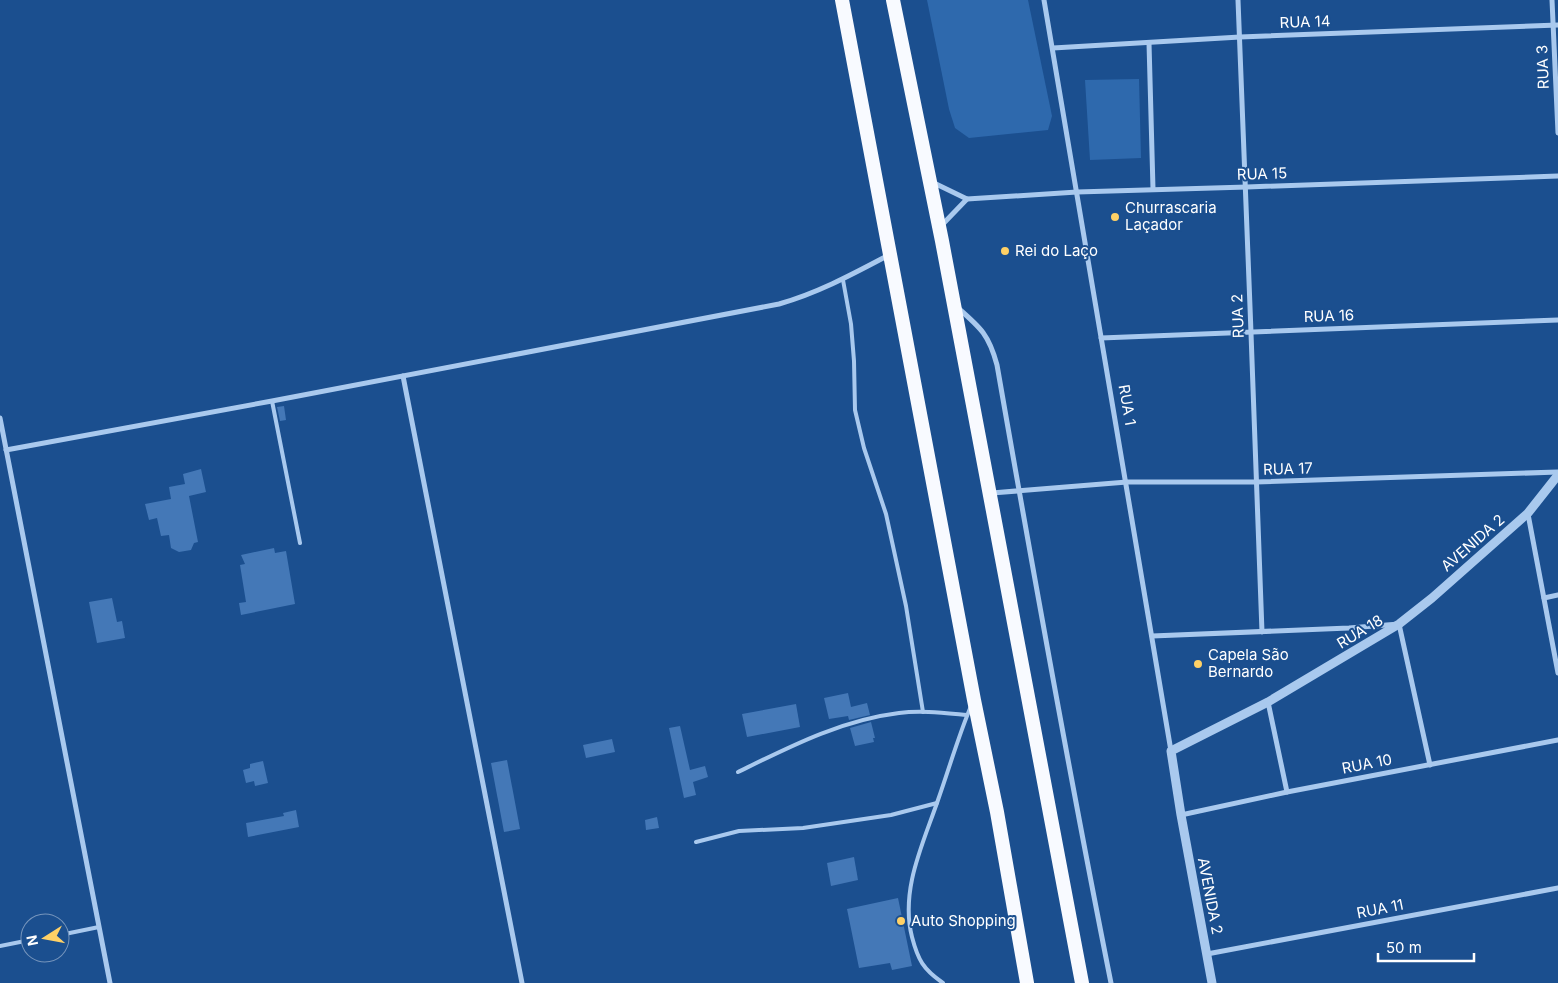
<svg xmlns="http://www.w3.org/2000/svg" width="1558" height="983" font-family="Inter,sans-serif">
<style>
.green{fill:#2e69ad}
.building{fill:#4478b7}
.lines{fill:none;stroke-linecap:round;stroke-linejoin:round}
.service{stroke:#a9c9ee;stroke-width:4}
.minor{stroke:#a9c9ee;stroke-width:5}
.tertiary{stroke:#a9c9ee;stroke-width:9}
.trunk{stroke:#f8faff;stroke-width:14}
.poi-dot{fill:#ffd166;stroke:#1b4f8f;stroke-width:2}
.labels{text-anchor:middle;stroke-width:4;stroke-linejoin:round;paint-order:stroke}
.street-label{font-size:15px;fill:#fff;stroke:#1b4f8f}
.poi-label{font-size:15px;fill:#fff;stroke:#1b4f8f;text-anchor:start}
</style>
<rect width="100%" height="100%" fill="#1b4f8f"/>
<g class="green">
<polygon points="927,0 1028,0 1052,116 1048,130 969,138 955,128 949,109"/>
<polygon points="1139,79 1141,158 1090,160 1085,80"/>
</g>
<g class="building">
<polygon points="284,406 286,420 280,421 277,407"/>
<polygon points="201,469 206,492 189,496 198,542 194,543 191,550 179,552 171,548 169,535 161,536 157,518 149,520 145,504 171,499 169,487 185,484 183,474"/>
<polygon points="274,548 275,553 286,551 295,604 241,615 239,603 246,602 240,565 245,564 241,555"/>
<polygon points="112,598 117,622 122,621 125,638 97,643 89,602"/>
<polygon points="848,693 851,707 867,703 870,715 849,720 848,716 829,719 824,698"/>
<polygon points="796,704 800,727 747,737 742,714"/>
<polygon points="871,722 875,738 873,738 874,742 855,746 850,728"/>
<polygon points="680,726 690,770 705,766 708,777 693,782 696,795 684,798 669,728"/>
<polygon points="612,739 615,752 586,758 583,745"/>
<polygon points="507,760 520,829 504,832 491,763"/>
<polygon points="263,761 268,783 255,786 254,781 246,783 243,770 250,768 250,764"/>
<polygon points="296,810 299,827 248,837 246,823 284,816 283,813"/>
<polygon points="657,817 659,828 646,830 645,820"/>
<polygon points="854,857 858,880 831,886 827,863"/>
<polygon points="898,898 912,966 892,970 890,963 859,968 847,909"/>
</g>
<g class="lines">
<g class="service">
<polyline points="843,280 851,324 854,361 855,410 864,448 886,514 906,606 923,712"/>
<polyline points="272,401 300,543"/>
<path d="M738,772C789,747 841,720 899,713C921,710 945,713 967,715"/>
<polyline points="696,842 739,831 803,828 891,815 937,803"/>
<polyline points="60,935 99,927"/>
<polyline points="0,946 30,940"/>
<path d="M943,983C923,969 918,960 912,937C900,890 923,844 938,800C949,769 958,737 971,706"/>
</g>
<g class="minor">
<polyline points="1044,0 1171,751"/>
<path d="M1238,0C1248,211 1253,421 1262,632"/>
<polyline points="1552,0 1558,133"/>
<polyline points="1149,43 1153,189"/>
<polyline points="1053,48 1240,37 1558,25"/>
<polyline points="934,183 967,199 941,226"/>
<polyline points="967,199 1077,192 1247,187 1558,176"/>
<path d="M958,308C981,328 989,335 997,365C1033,571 1070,778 1111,983"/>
<polyline points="1101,338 1558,320"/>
<polyline points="403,376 522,983"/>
<polyline points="0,418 110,983"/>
<path d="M6,450L272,401L779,304C818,293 853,274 889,255"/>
<polyline points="992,493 1127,482 1256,482 1558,472"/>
<polyline points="1528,514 1558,673"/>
<polyline points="1544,598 1558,595"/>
<polyline points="1152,636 1349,628 1399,624 1430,765"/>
<polyline points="1268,702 1287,792"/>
<polyline points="1181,815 1287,792 1558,740"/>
<polyline points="1207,954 1558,888"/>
</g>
<polyline class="tertiary" points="1212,983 1181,815 1171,751 1268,702 1399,624 1432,598 1528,513 1558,475"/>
<g class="trunk">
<polyline points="842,0 974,700 997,812 1027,983"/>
<polyline points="893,0 942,241 1082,983"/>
</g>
</g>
<g class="poi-dot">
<circle cx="1115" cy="217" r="5"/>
<circle cx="1005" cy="251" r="5"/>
<circle cx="1198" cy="664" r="5"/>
<circle cx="901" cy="921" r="5"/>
</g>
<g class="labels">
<g class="street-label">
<text transform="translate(1305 22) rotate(-2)" y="5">RUA 14</text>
<text transform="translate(1543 67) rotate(-92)" y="5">RUA 3</text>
<text transform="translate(1262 174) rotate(-2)" y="5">RUA 15</text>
<text transform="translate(1238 316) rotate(-92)" y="5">RUA 2</text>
<text transform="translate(1329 316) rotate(-2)" y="5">RUA 16</text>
<text transform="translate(1127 405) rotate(80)" y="5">RUA 1</text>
<text transform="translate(1288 469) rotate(-2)" y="5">RUA 17</text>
<text transform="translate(1473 543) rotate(-41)" y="5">AVENIDA 2</text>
<text transform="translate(1360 632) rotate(-31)" y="5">RUA 18</text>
<text transform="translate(1367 764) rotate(-11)" y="5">RUA 10</text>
<text transform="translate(1210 896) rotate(79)" y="5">AVENIDA 2</text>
<text transform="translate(1380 909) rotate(-11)" y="5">RUA 11</text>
</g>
<g class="poi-label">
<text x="1125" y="213">Churrascaria<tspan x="1125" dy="17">Laçador</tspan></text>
<text x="1015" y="256">Rei do Laço</text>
<text x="1208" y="660">Capela São<tspan x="1208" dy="17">Bernardo</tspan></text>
<text x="911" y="926">Auto Shopping</text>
</g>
</g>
<g transform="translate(45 938) rotate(259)"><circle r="24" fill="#1b4f8f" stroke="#7695bc"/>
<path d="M0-4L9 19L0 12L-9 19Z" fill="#ffd166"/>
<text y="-8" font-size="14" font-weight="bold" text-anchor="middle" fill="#ffffff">N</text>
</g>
<path d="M1378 953v8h96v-8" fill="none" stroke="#ffffff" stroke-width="2.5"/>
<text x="1386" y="953" font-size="15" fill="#ffffff" stroke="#1b4f8f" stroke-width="4" paint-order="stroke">50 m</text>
</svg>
